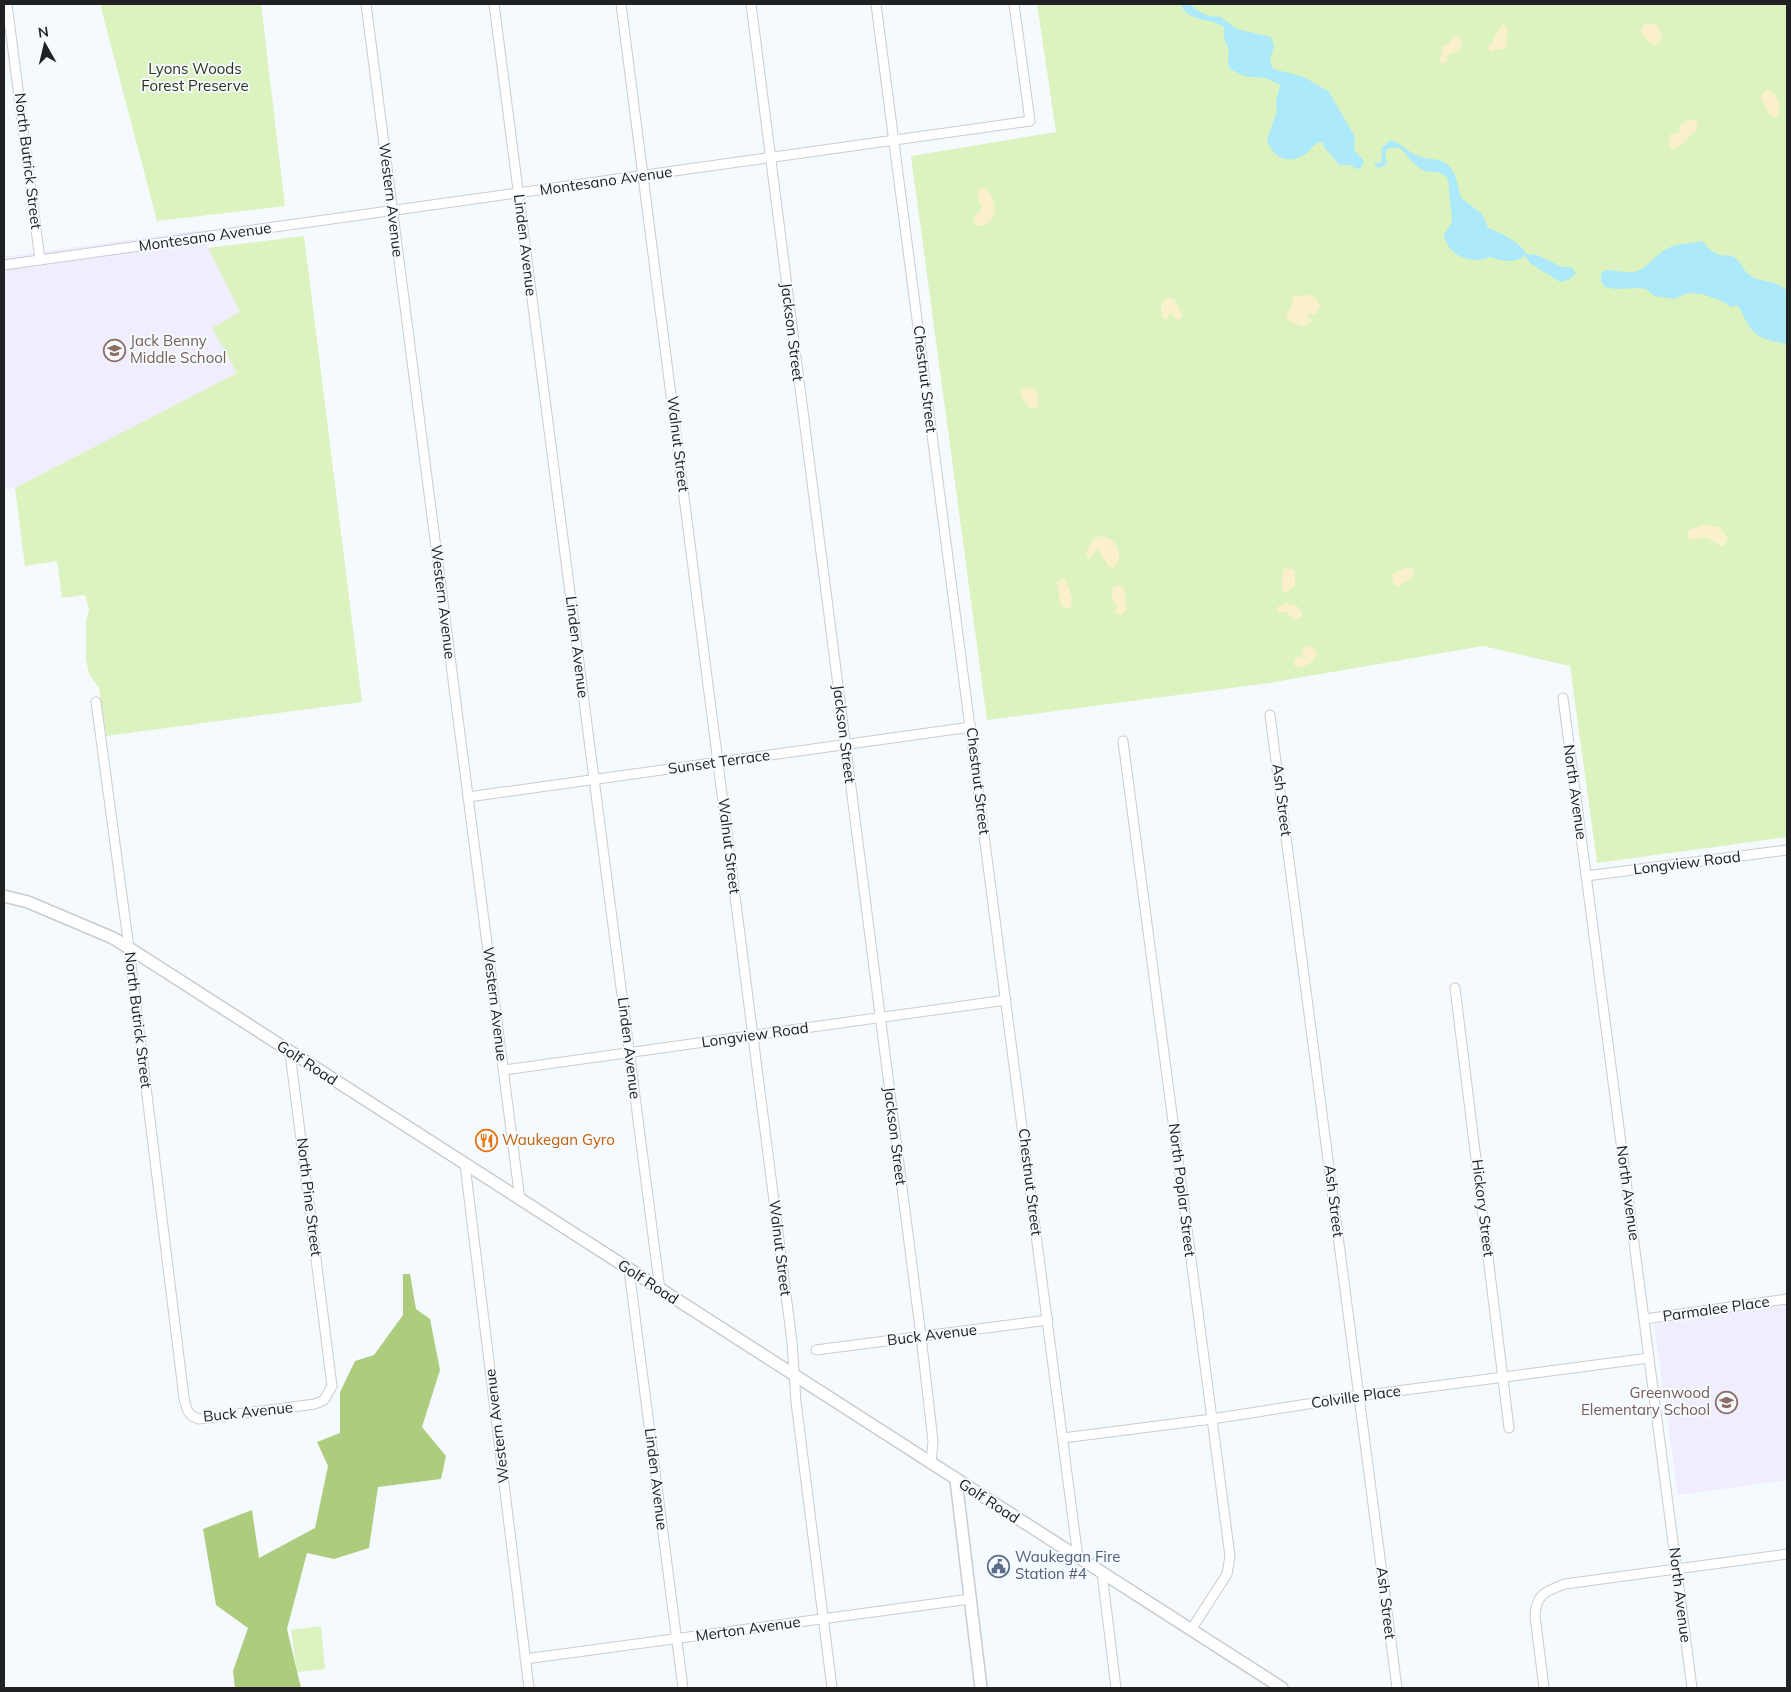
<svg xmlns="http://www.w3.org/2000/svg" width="1791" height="1692" font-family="Mulish,sans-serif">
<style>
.education{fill:#f0edfe}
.green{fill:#dcf2bf}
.forest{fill:#adcc7d}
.sand{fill:#faf0ca}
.water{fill:#ace9fa}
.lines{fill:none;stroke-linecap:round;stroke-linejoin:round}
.street-casing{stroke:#c8cdd1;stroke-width:11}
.secondary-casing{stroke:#c8cdd1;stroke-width:14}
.street{stroke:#fff;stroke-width:9}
.secondary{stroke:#fff;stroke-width:11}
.labels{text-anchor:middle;stroke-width:4;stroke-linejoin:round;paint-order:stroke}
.park-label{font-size:15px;fill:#2a3615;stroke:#f5faff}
.street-label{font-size:15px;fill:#202123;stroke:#f5faff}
.education-label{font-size:15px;fill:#785e54;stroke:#f5faff;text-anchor:start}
.food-label{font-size:15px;fill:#c56008;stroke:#f5faff;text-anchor:start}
.service-label{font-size:15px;fill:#4e5e75;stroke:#f5faff;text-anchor:start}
</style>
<rect width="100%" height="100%" fill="#f5faff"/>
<g class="education">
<polygon points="202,230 208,248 240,312 237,373 15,488 4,489 4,257"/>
<polygon points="1787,1305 1787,1480 1678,1495 1654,1324"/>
</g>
<g class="green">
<polygon points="100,4 261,4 285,206 157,221"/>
<polygon points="1037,4 1787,4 1787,837 1597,863 1570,666 1483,646 1269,683 987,720 911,156 1056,132"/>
<polygon points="304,236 362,702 106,736 99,688 89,674 86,659 86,623 89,609 85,595 62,598 57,561 25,566 15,488 237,373 212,328 240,312 208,248"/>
<polygon points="321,1626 325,1669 297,1672 291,1630"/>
</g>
<polygon class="forest" points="403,1274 410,1274 416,1309 430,1319 440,1370 422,1427 446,1456 441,1479 378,1487 369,1548 334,1559 307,1553 287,1629 301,1688 235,1688 233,1671 248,1628 216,1605 203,1529 252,1510 259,1558 315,1528 328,1466 317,1442 340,1433 340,1392 355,1361 374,1355 403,1315"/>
<g class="sand">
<polygon points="1647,24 1656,24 1662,36 1662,40 1655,45 1649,43 1640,32 1643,26"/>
<polygon points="1502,25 1505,25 1508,28 1506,46 1505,48 1490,51 1488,46 1493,43 1494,35 1498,32"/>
<path d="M1456,36L1462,42C1462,52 1457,51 1449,54L1446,63H1441L1439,58L1442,54V46L1449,44L1452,38Z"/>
<path d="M1768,90C1778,93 1780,106 1779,115L1775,117L1769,115L1761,97L1764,91Z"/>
<path d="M1687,120H1692L1697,122V130C1687,136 1684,149 1670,149L1669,143L1670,134L1679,133L1680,126Z"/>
<path d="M983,188C994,193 995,204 994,215C990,222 985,227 976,226L973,218L982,208L977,195L979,190Z"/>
<polygon points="1310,295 1317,299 1320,306 1316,314 1307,313 1312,320 1310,324 1302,326 1289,321 1286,314 1292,306 1293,296"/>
<polygon points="1172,298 1175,300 1183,316 1179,320 1175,319 1172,313 1169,314 1167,319 1164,319 1162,316 1161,305 1165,299"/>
<path d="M1025,387L1033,388C1038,392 1040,401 1037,408H1030L1021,397L1020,391Z"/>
<path d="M1703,524L1719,527L1728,538L1724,546H1721C1710,539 1705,535 1692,540L1687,538L1688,531Z"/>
<path d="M1099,536C1116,536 1126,556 1114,568L1109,567L1098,550H1096L1090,559L1085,556L1092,540Z"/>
<path d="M1288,567L1295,571V585L1285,593L1281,589C1282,582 1283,577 1283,570Z"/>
<polygon points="1409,567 1414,569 1413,577 1399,586 1395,585 1392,580 1393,573"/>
<polygon points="1062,578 1066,580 1072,598 1071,607 1067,609 1061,606 1057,583"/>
<polygon points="1118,585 1124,589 1127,609 1121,615 1115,613 1117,606 1113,601 1111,590 1113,587"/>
<polygon points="1285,603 1297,606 1302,612 1302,616 1294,620 1286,612 1279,613 1276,608"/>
<path d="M1309,645C1326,654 1310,667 1296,668L1294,664L1295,658L1299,656L1305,658L1302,653V649Z"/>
</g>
<g class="water">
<path d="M1180,4H1189L1200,12L1209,16L1221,17L1237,29L1271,37L1274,46L1270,60L1273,69L1304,77L1329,92L1355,137L1354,150L1364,161L1361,168L1356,169L1351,165H1339L1324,147L1323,142L1317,143C1312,147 1307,154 1302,156C1286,165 1272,156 1267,140L1277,111L1276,101L1280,85L1266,78L1244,76L1230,69L1228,63L1229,50L1224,38V27C1209,17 1189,23 1180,4Z"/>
<path d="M1391,140C1400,143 1406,150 1414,154C1423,159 1429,158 1438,160C1456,164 1457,184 1461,198L1482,214L1488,228C1499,232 1522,243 1526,254L1537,255L1562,267H1571L1576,273C1572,279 1566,281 1560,282C1550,273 1528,267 1525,255C1518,264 1500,261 1490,257C1471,265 1448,256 1444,235L1451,223L1452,219L1448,179C1441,169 1433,174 1423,170C1412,164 1408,156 1400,148H1388L1385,152L1387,162L1384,166L1377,168L1374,164L1382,162L1381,148Z"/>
<path d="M1702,241C1706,246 1713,253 1720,255C1724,256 1729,255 1732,256C1741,260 1742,269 1748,274C1760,284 1775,278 1787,291V344C1768,340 1754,339 1745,319C1742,314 1742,311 1737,305L1731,307L1722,301L1702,294L1688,293L1674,299L1654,296L1646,289L1639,288L1615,289L1605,287L1601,281V274L1605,270C1614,270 1624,273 1633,272C1645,271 1654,256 1665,250C1676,243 1689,244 1702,241Z"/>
</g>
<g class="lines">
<defs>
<g id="street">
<polyline points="7,4 40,260"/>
<polyline points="366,4 520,1200"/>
<polyline points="494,4 660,1290"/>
<polyline points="621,4 792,1342 796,1402 832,1688"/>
<polyline points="751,4 921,1336 933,1441 931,1464"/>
<polyline points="876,4 1078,1558"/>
<polyline points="4,265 1030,121 1014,4"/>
<polyline points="1563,698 1692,1688"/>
<path d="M96,702L129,948L184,1398C187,1410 187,1415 199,1419L315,1404L324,1400L332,1386L290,1053"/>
<polyline points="1270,715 1397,1688"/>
<polyline points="1123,741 1230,1556 1227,1574 1191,1630"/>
<polyline points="468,797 971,727"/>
<polyline points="1586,876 1787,850"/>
<polyline points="1455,988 1509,1428"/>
<polyline points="504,1070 1006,1000"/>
<polyline points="465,1165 529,1688"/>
<polyline points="629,1270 683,1688"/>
<polyline points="1645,1319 1787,1299"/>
<polyline points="816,1350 1048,1320"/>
<polyline points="1063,1438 1212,1419 1359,1396 1649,1358"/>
<polyline points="1102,1573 1116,1688"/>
<polyline points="525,1659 970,1599"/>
<path d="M1544,1688L1535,1616C1536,1594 1546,1591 1565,1584L1787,1554"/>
</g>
<g id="secondary">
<polyline points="4,896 28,902 113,938 129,948 1282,1688"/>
<polyline points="956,1480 981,1688"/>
</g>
</defs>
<use href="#street" class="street-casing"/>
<use href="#secondary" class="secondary-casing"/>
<use href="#street" class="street"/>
<use href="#secondary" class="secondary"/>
</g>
<defs>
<symbol id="school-ring" viewBox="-11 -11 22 22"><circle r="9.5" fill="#f5faff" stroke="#8d6e63" stroke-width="1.5"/><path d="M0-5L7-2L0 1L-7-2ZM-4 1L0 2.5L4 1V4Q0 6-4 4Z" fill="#8d6e63"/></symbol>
<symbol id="restaurant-ring" viewBox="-11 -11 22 22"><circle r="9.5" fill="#f5faff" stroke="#e8710a" stroke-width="1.5"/><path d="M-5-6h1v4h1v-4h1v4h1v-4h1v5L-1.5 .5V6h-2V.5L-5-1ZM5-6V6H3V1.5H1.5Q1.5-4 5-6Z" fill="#e8710a"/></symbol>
<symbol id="civic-ring" viewBox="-11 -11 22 22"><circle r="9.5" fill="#f5faff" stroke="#5c6f8a" stroke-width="1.5"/><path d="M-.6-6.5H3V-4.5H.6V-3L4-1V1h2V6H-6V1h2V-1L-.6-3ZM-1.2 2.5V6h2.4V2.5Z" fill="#5c6f8a"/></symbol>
</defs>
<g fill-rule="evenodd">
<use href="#school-ring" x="102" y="338" width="25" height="25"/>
<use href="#restaurant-ring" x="474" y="1128" width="25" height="25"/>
<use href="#school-ring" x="1714" y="1390" width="25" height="25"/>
<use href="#civic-ring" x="986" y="1554" width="25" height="25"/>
</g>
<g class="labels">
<g class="park-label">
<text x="195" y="74">Lyons Woods<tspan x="195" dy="17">Forest Preserve</tspan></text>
</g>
<g class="street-label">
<text transform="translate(28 161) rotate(83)" y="5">North Butrick Street</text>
<text transform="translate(606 181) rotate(-8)" y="5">Montesano Avenue</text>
<text transform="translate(391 200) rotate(83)" y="5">Western Avenue</text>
<text transform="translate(205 237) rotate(-8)" y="5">Montesano Avenue</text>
<text transform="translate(525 245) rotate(83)" y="5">Linden Avenue</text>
<text transform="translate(792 332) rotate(83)" y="5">Jackson Street</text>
<text transform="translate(925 379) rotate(83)" y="5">Chestnut Street</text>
<text transform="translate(678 444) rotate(83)" y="5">Walnut Street</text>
<text transform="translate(443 602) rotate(83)" y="5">Western Avenue</text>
<text transform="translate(577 647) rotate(83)" y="5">Linden Avenue</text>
<text transform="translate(844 734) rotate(83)" y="5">Jackson Street</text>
<text transform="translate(719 762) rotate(-8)" y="5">Sunset Terrace</text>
<text transform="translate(978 781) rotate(83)" y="5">Chestnut Street</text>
<text transform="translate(1575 792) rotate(82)" y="5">North Avenue</text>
<text transform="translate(1282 800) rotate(83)" y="5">Ash Street</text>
<text transform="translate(729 846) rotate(83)" y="5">Walnut Street</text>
<text transform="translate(1687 863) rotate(-7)" y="5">Longview Road</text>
<text transform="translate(495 1004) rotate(83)" y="5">Western Avenue</text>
<text transform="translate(138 1020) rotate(83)" y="5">North Butrick Street</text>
<text transform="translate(755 1035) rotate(-8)" y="5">Longview Road</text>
<text transform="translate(629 1048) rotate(83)" y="5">Linden Avenue</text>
<text transform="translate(307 1063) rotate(33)" y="5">Golf Road</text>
<text transform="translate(895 1136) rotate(83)" y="5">Jackson Street</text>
<text transform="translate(1030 1182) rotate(83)" y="5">Chestnut Street</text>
<text transform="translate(1182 1190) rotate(83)" y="5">North Poplar Street</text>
<text transform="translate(1628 1193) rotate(82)" y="5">North Avenue</text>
<text transform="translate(309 1197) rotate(83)" y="5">North Pine Street</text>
<text transform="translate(1334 1201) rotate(83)" y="5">Ash Street</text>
<text transform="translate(1483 1208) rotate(83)" y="5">Hickory Street</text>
<text transform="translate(780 1248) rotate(83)" y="5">Walnut Street</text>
<text transform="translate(648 1282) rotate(33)" y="5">Golf Road</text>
<text transform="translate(1716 1309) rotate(-8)" y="5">Parmalee Place</text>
<text transform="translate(932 1335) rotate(-7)" y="5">Buck Avenue</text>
<text transform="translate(1356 1397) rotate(-8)" y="5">Colville Place</text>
<text transform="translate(248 1412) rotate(-6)" y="5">Buck Avenue</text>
<text transform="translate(497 1426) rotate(-97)" y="5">Western Avenue</text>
<text transform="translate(656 1479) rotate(83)" y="5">Linden Avenue</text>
<text transform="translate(989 1501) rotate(33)" y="5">Golf Road</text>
<text transform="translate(1680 1595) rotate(83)" y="5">North Avenue</text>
<text transform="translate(1386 1603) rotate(83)" y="5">Ash Street</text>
<text transform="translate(748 1629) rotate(-8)" y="5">Merton Avenue</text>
</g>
<g class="education-label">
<text x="130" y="346">Jack Benny<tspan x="130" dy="17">Middle School</tspan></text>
<text x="1710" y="1398" text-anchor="end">Greenwood<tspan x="1710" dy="17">Elementary School</tspan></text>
</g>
<g class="food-label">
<text x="502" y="1145">Waukegan Gyro</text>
</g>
<g class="service-label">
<text x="1015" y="1562">Waukegan Fire<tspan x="1015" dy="17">Station #4</tspan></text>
</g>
</g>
<rect width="1791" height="1692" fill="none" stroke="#202123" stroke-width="10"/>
<g transform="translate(45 45) rotate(352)" stroke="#f5faff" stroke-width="4" paint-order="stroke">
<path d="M0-4L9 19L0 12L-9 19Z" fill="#202123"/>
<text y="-8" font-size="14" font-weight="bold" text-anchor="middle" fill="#202123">N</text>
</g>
</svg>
